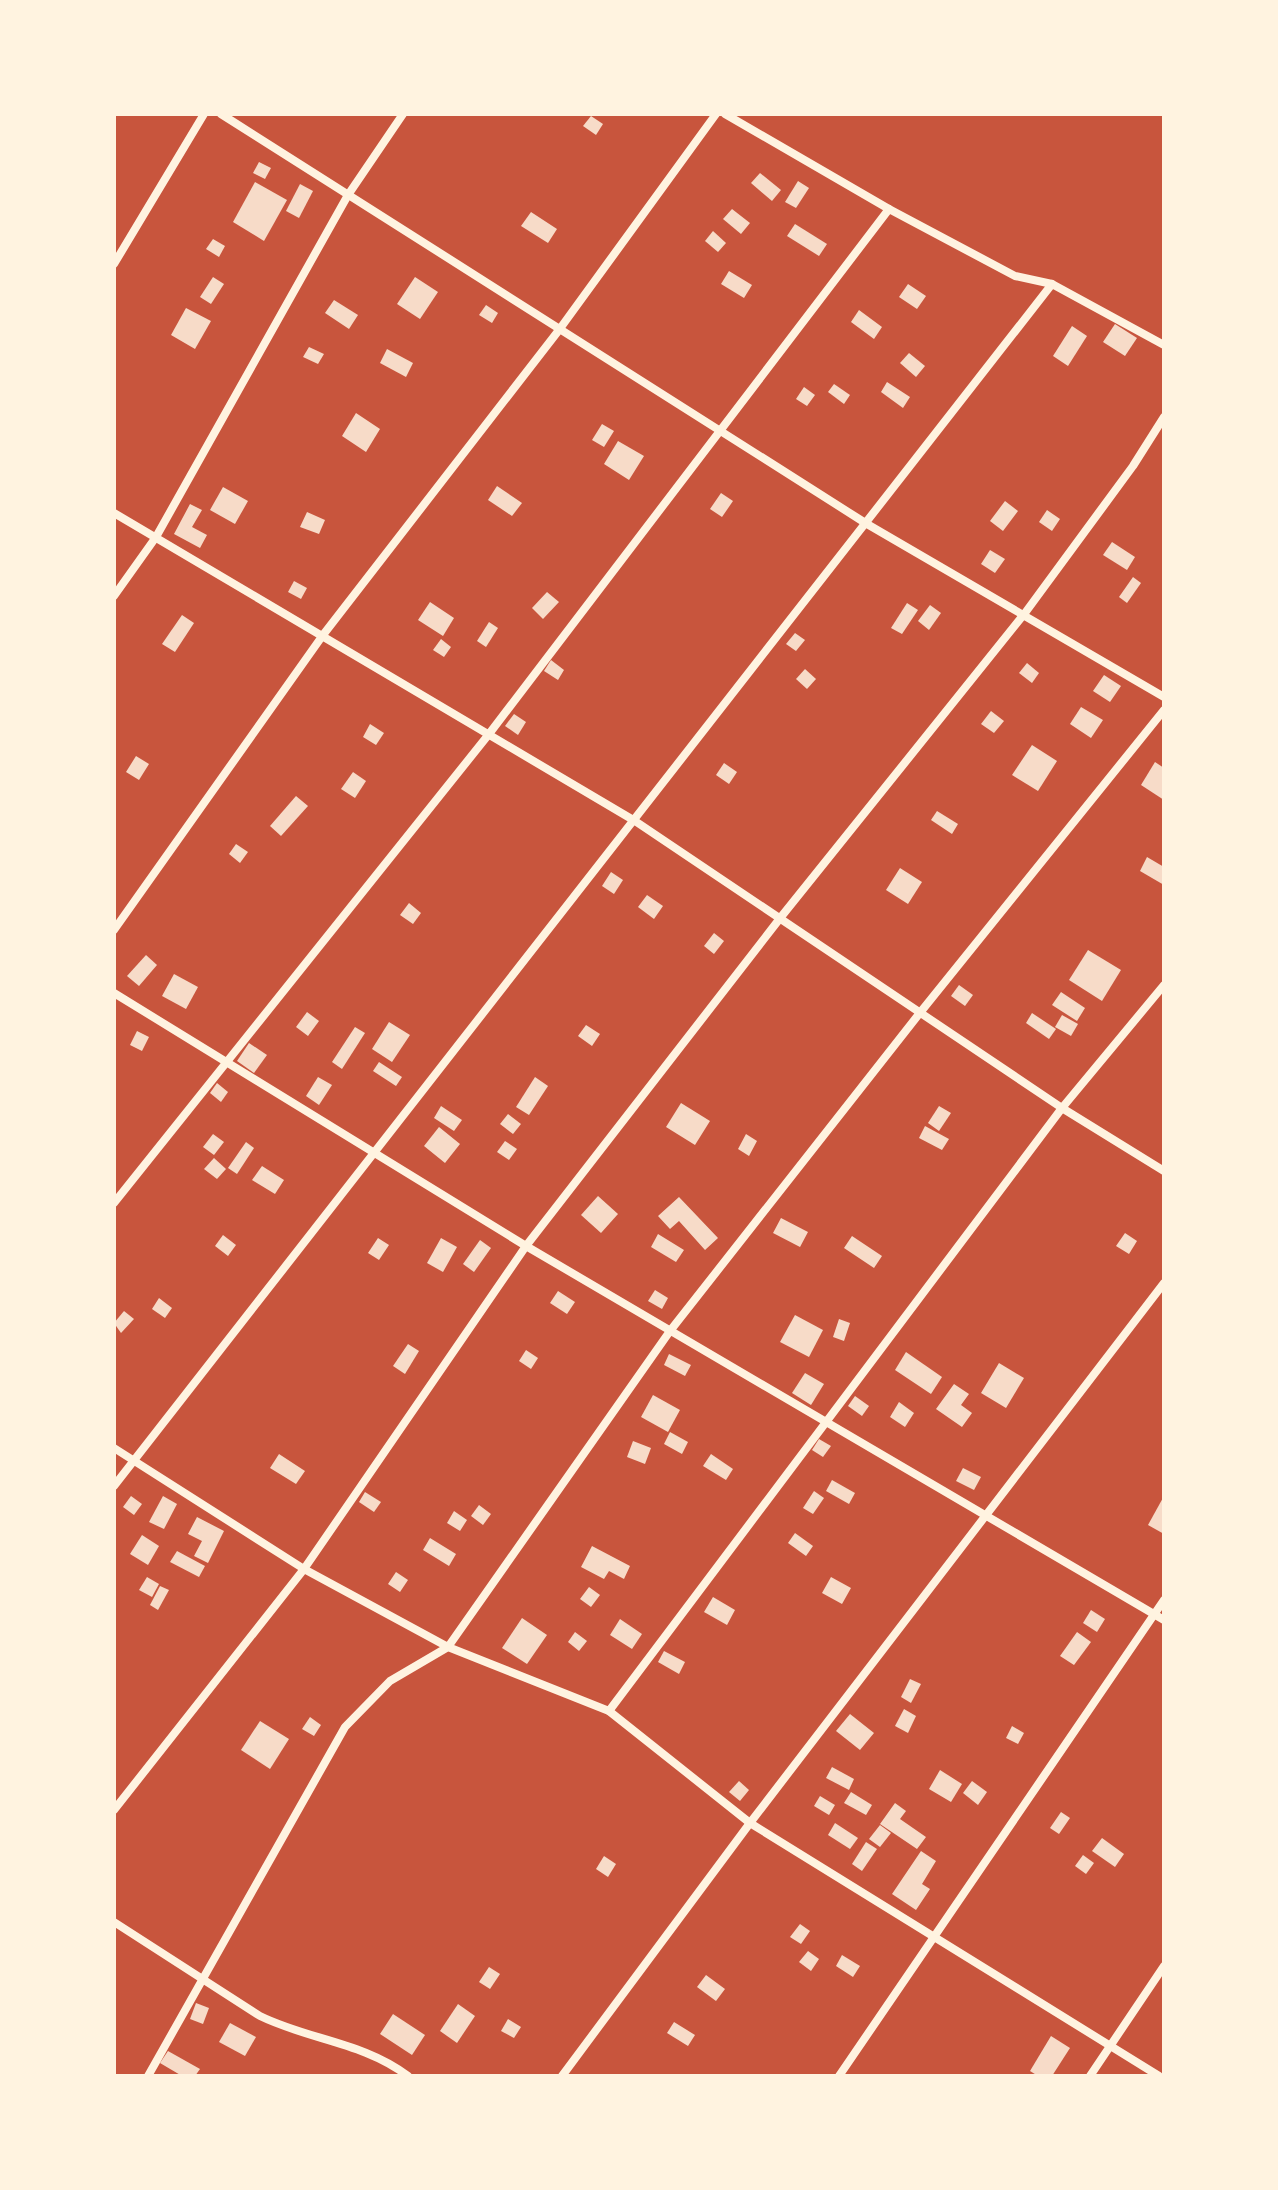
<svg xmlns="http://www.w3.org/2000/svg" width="1278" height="2190" font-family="Quicksand,sans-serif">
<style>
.building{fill:#f7dbc8}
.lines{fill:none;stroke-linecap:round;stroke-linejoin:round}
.minor{stroke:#fff3e0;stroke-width:8}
</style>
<rect width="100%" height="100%" fill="#c8553d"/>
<g class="building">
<polygon points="591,116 603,124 596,135 583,126"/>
<polygon points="259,162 271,168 265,179 253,173"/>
<polygon points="760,173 781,190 772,201 751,183"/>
<polygon points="798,181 809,188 796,208 785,202"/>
<polygon points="255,182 287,200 264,241 233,222"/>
<polygon points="300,184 313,191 299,218 286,211"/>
<polygon points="732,209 750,223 741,234 723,219"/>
<polygon points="531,212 557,229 548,243 521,226"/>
<polygon points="795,224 827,244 819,256 787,236"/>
<polygon points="713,231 726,243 718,252 705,241"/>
<polygon points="213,239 225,246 219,257 206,249"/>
<polygon points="729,271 752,285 744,298 721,284"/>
<polygon points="213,277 224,284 211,304 200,297"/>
<polygon points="415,277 438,292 420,319 397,304"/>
<polygon points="908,284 926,296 917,309 899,297"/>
<polygon points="334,300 358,315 349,329 325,313"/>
<polygon points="486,305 498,313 492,323 479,315"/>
<polygon points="186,308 211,321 195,349 171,335"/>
<polygon points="859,310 882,327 874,339 851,322"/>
<polygon points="1115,324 1137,338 1125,356 1103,342"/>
<polygon points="1072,326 1087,336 1068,366 1053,356"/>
<polygon points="309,347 324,354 318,364 303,357"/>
<polygon points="387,349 413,363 406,377 380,363"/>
<polygon points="909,353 925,366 916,377 900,363"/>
<polygon points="887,382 910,397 903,408 881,392"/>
<polygon points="834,384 850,395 844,404 828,392"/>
<polygon points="804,387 815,395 807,406 796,399"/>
<polygon points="356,413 380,429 366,452 342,436"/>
<polygon points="602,424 614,431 604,447 592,440"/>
<polygon points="618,441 644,456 629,480 604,464"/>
<polygon points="497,486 522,503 512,516 488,500"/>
<polygon points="223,487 248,501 235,524 210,510"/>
<polygon points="721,493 733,501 722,517 710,509"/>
<polygon points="1005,501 1018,511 1003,531 990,521"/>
<polygon points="190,504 202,510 192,527 207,535 200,548 174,534"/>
<polygon points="1047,510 1060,519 1052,531 1039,522"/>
<polygon points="307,512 325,520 319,534 300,527"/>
<polygon points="1112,542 1135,557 1127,570 1103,555"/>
<polygon points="990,550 1005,559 995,573 981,564"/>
<polygon points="1133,577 1141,583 1127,603 1119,597"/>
<polygon points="294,581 307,588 301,599 288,592"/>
<polygon points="547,592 559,602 543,619 532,608"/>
<polygon points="430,602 454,618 443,636 418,620"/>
<polygon points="907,603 918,610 902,634 891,628"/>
<polygon points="930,605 941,613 929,630 918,621"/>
<polygon points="182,615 194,623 175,652 162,644"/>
<polygon points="489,622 498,628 486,647 477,641"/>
<polygon points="795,633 805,640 796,651 786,644"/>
<polygon points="441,639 451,647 444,657 433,650"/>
<polygon points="551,660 564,670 558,680 544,671"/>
<polygon points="1027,663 1039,673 1032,683 1019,673"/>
<polygon points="805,669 816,679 807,689 796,679"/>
<polygon points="1104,675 1121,686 1110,702 1093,691"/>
<polygon points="1081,707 1103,720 1091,738 1070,724"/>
<polygon points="991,711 1004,721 994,733 981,724"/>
<polygon points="514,714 526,722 518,735 505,726"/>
<polygon points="370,724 384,733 376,745 363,737"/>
<polygon points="1032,745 1057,761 1038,791 1012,775"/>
<polygon points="136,756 149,764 139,780 126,772"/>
<polygon points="1155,762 1164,768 1164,800 1141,785"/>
<polygon points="724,763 737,772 729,784 716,775"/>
<polygon points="353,772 366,781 355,798 341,789"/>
<polygon points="296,796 308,806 281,836 270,826"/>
<polygon points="937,811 958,824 952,834 931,820"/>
<polygon points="236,844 248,852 240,863 229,854"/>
<polygon points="1147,857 1164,867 1164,885 1140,871"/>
<polygon points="900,868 922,882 908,904 886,890"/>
<polygon points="611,872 623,880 614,894 602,886"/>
<polygon points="647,895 663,906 654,919 638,907"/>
<polygon points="409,903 421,913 413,924 400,915"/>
<polygon points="714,933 724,941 714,954 704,946"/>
<polygon points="1088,950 1121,970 1102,1001 1069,980"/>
<polygon points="146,955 157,965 139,986 127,976"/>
<polygon points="174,974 198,987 186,1009 162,996"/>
<polygon points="959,985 973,995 965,1006 951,996"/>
<polygon points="1061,992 1085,1008 1077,1021 1052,1005"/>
<polygon points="307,1012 319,1021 308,1036 296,1027"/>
<polygon points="1032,1013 1056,1029 1049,1039 1026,1023"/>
<polygon points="1062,1015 1078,1024 1071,1036 1055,1027"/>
<polygon points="389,1022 410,1035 392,1062 372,1049"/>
<polygon points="586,1025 600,1034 592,1046 578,1036"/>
<polygon points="355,1027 365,1033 342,1069 332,1062"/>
<polygon points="137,1031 149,1037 142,1051 130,1045"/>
<polygon points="249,1043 267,1055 254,1073 237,1061"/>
<polygon points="379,1062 402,1077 396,1086 373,1071"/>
<polygon points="318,1077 332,1085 319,1105 306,1096"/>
<polygon points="535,1077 548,1086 529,1115 516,1107"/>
<polygon points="217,1083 228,1092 221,1102 210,1093"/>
<polygon points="681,1103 710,1121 695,1145 666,1127"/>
<polygon points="441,1106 462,1120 454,1131 434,1118"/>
<polygon points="939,1106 951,1113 939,1131 928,1123"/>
<polygon points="508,1114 521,1124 513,1134 500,1124"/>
<polygon points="925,1126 949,1139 942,1150 919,1138"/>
<polygon points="439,1127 460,1144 445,1163 424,1146"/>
<polygon points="213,1134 224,1142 214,1155 203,1147"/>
<polygon points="746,1134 757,1141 749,1156 738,1149"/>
<polygon points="505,1141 517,1149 509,1160 497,1152"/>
<polygon points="246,1142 254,1148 237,1174 228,1168"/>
<polygon points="214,1158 226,1169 217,1179 204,1169"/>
<polygon points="262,1166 284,1180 275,1194 252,1180"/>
<polygon points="598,1196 618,1214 601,1233 581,1215"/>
<polygon points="679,1197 718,1238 705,1250 679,1221 670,1229 658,1216"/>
<polygon points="781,1218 808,1232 800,1247 773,1233"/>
<polygon points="1125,1233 1137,1241 1129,1254 1116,1246"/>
<polygon points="658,1234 684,1250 676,1262 651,1247"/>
<polygon points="223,1235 236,1245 228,1256 215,1246"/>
<polygon points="852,1236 882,1256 874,1268 844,1248"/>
<polygon points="378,1238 389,1245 379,1260 368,1253"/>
<polygon points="441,1238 457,1247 443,1272 427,1263"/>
<polygon points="480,1240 491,1248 474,1272 463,1264"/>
<polygon points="655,1290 668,1298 662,1309 648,1301"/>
<polygon points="558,1291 575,1302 567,1314 550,1303"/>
<polygon points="159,1298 172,1308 165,1318 152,1309"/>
<polygon points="124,1311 134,1319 121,1333 114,1323"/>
<polygon points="795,1315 823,1330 809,1357 780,1342"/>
<polygon points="839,1319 850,1323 844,1341 833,1337"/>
<polygon points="408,1344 419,1351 405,1374 393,1366"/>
<polygon points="526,1350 538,1358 531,1369 519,1361"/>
<polygon points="906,1352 942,1377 931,1394 895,1370"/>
<polygon points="669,1354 691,1365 685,1376 664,1365"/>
<polygon points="999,1363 1024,1378 1006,1408 981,1393"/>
<polygon points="805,1373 824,1384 811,1405 792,1393"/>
<polygon points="954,1384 969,1394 961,1405 972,1413 962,1427 936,1409"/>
<polygon points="653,1395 680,1410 668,1432 641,1417"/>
<polygon points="855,1396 869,1406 862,1416 848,1406"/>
<polygon points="899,1402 914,1413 905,1427 890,1417"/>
<polygon points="670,1432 688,1442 682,1454 664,1444"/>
<polygon points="819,1439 831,1446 823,1457 812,1450"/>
<polygon points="633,1441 651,1448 645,1464 627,1457"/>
<polygon points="279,1454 305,1471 296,1484 270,1468"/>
<polygon points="711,1454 733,1469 726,1480 703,1466"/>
<polygon points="963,1468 981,1477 974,1490 956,1481"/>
<polygon points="832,1480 855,1493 849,1504 826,1491"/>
<polygon points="814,1491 824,1498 813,1514 803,1508"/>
<polygon points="365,1492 381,1502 374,1512 359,1502"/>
<polygon points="131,1496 142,1504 134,1515 123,1507"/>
<polygon points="163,1496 177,1504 164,1529 149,1522"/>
<polygon points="1164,1496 1164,1534 1148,1525"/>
<polygon points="479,1505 491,1514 483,1525 471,1516"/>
<polygon points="454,1511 467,1520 460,1531 447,1523"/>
<polygon points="197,1517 224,1531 208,1563 194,1556 202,1541 188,1534"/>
<polygon points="795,1533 813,1546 806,1556 788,1543"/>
<polygon points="142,1535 159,1546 148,1565 130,1554"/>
<polygon points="430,1538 456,1554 449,1566 423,1550"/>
<polygon points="592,1546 630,1566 624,1579 609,1571 604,1579 581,1567"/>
<polygon points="177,1551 205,1566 199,1577 170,1562"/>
<polygon points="396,1572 408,1580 400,1592 388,1584"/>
<polygon points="147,1577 159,1584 152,1597 139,1590"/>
<polygon points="831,1577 851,1588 842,1604 822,1593"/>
<polygon points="160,1586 169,1590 158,1610 150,1605"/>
<polygon points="589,1587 600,1595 591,1607 580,1599"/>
<polygon points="713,1597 735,1610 727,1625 704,1612"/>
<polygon points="1091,1610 1105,1619 1097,1632 1083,1623"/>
<polygon points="522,1618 547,1635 527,1664 502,1648"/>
<polygon points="620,1619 642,1634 632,1649 610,1635"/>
<polygon points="575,1632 587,1641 579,1651 568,1642"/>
<polygon points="1077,1632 1091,1642 1074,1665 1060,1656"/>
<polygon points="664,1651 685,1662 679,1674 658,1662"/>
<polygon points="910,1679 921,1684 911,1703 901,1697"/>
<polygon points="904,1709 916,1716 908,1733 895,1726"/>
<polygon points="850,1714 874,1733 860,1750 836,1731"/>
<polygon points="310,1717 321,1725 314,1736 302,1729"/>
<polygon points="260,1721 289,1739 270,1769 241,1750"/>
<polygon points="1012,1726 1024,1733 1018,1744 1006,1738"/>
<polygon points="832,1767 854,1779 849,1790 826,1778"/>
<polygon points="940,1770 962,1784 951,1802 929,1789"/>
<polygon points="739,1781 749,1790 740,1801 729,1792"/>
<polygon points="972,1781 987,1792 978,1805 963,1793"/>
<polygon points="851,1792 872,1805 866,1815 844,1803"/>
<polygon points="820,1796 835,1805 829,1815 814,1806"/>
<polygon points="895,1803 906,1811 900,1819 926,1837 917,1849 880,1824"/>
<polygon points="1061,1812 1070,1818 1059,1834 1050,1828"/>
<polygon points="835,1823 858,1838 850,1849 828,1835"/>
<polygon points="880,1825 891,1833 880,1847 869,1839"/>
<polygon points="1102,1838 1124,1854 1115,1867 1092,1851"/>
<polygon points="866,1842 877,1849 862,1871 852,1864"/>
<polygon points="921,1851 936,1861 922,1884 930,1889 916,1910 892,1894"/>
<polygon points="1083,1855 1094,1863 1086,1874 1075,1866"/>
<polygon points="604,1856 616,1864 608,1877 596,1869"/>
<polygon points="800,1924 810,1931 801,1944 790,1937"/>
<polygon points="808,1951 819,1959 811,1971 799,1962"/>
<polygon points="842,1955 860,1966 853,1977 836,1966"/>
<polygon points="489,1967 500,1974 490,1989 479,1982"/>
<polygon points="706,1975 725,1989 716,2001 697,1987"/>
<polygon points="196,2003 209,2008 203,2024 190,2019"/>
<polygon points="458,2004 475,2016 457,2043 440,2031"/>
<polygon points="393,2014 425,2035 412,2055 380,2034"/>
<polygon points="508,2019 521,2027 514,2038 501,2031"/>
<polygon points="674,2022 695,2035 688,2046 667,2033"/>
<polygon points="230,2023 256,2037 245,2056 219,2042"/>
<polygon points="1051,2036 1070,2048 1052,2076 1038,2076 1030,2071"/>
<polygon points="168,2051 200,2069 195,2076 182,2076 160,2063"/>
</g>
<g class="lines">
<g class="minor">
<polyline points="221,114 867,524 1164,697"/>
<polyline points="725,114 889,209 1015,276 1052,284 1164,345"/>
<polyline points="114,264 204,114"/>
<polyline points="114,513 635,821 1062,1108 1164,1171"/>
<polyline points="114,596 156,537 348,195 403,114"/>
<polyline points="114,930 323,635 559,330 716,114"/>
<polyline points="114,993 526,1246 1164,1620"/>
<polyline points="114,1203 489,734 889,209"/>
<polyline points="114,1448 304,1569 448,1647 670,1331 919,1014 1164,710"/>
<polyline points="114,1486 1052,284"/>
<polyline points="609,1711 1062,1108 1164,985"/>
<polyline points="114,1810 304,1569 526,1246 781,917 1025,613 1133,466 1164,417"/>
<path d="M114,1922L260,2016C309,2040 363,2042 408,2076"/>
<polyline points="148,2076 345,1727 390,1681 448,1647 609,1711 750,1823 1164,1283"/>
<polyline points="562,2076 750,1823 1159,2076"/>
<polyline points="839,2076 1164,1600"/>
<polyline points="1090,2076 1164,1966"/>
</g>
</g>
<rect width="1278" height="2190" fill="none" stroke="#fff3e0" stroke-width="232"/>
</svg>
